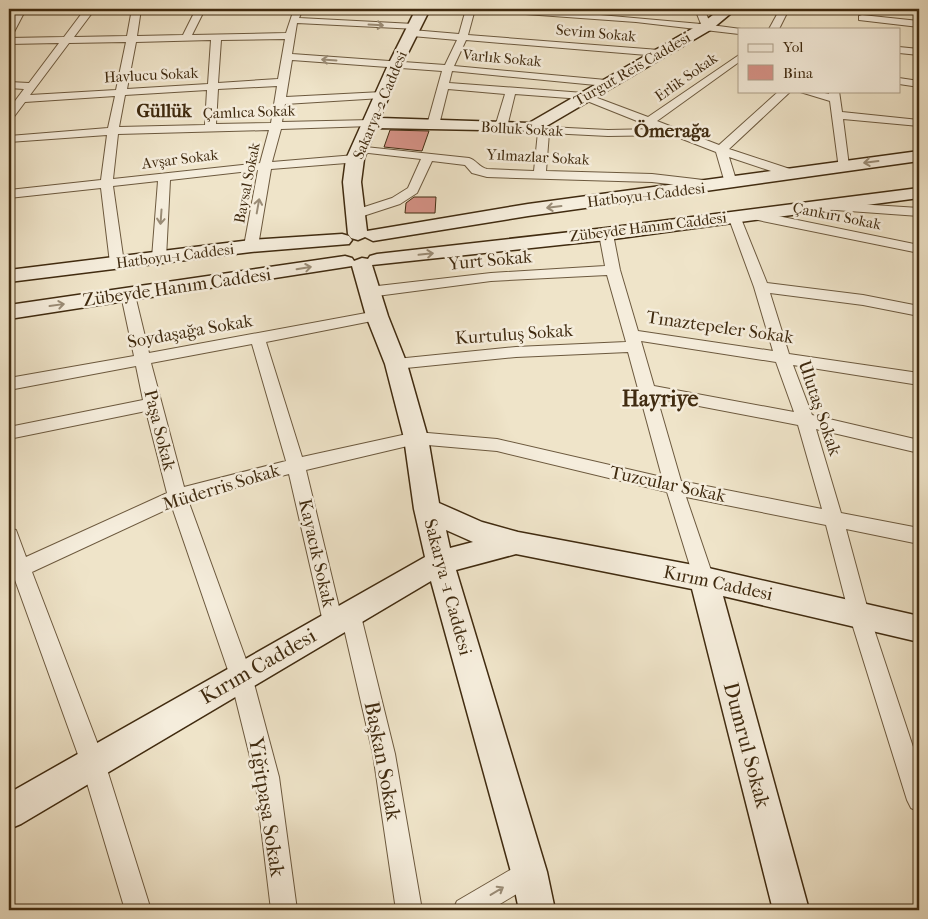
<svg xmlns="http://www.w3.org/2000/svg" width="928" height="919" font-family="'IM FELL French Canon',serif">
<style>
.building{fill:#d69287;stroke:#402b10}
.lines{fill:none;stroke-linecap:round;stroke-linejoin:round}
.minor-casing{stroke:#6c593e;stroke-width:2}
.secondary-casing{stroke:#402b10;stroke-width:3}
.minor{fill:#f5eddc;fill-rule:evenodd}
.secondary{fill:#f5eddc;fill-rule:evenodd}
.oneway{stroke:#9a8c76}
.labels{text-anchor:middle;stroke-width:5;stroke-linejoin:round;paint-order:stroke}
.far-street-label{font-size:15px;fill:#402b10;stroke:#f5eddc}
.street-label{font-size:18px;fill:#402b10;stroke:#f5eddc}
.far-district-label{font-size:19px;font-weight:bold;fill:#402b10;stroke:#f5eddc}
.near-street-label{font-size:21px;fill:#402b10;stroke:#f5eddc}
.district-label{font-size:22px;font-weight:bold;fill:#402b10;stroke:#f5eddc}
</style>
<rect width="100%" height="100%" fill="#efe4c9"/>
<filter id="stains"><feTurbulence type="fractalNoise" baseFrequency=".004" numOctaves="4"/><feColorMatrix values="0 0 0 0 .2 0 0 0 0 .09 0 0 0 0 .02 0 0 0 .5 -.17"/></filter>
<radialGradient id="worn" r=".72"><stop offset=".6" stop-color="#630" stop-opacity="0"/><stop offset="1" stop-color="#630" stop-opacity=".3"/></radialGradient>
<g class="building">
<polygon points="390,130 429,131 422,151 384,147"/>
<polygon points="414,197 436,197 435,213 405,213 406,203"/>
</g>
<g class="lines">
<defs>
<g id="minor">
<polygon points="17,9 26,9 14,32 9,35 9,23"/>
<path d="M85,9H95L74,37L127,36L132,9H141L137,36L183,35L196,9H205L192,35L286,33L294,9H303L299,18L414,24L419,27L417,29L297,23L292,54L445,65L457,40L412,36L407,33L412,30L459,34L466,9H475L468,35L659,50L664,53L659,56L466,40L454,66L606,80L611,83L606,86L452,71L449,83L584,93L648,117L739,55V62L657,121L719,145L779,91H791L729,149L793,170L795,173L789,177L729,157L737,183L731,187L725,183L716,152L672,135L608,136L549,133L546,171L652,174L712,181L718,185L712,189L652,182L487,177L472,173L465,165L432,161L417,193L400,204L354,219L348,215L349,212L392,198L408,188L421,159L360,152L354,148L356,146L469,158C476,160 479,167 487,169L534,171L538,132L528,130V126L608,130L657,129L582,99L515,94L507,127L501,130L495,127L505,94L448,89L439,125L433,128L427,125L442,71L292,60L286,97L382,92L387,95L382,98L285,104L282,122L371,120L377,123L371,126L281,129L272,162L355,155L361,159L359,162L271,169L258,246L251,250L244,246L258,170L170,180L166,258L159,262L152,258L158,181L113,186L124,263L117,267L110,263L101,188L9,198V190L101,180L107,135L9,142V136L108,128L115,96L25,102L13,118L9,119V109L24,89L9,88V82L29,83L59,43L9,44V38L64,37ZM285,39L278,79L218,83L221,40ZM211,40L208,84L127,89L136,42ZM126,42L116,90L30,95L69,43ZM277,86L271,123L216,124L218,89ZM207,90L205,125L119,127L125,95ZM269,130L260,163L113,179L118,134Z"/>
<polygon points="494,9 533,9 701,24 695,9 704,9 711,25 741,29 739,29 739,34 636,22 499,12"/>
<polygon points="780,9 789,9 779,29 769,29"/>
<polygon points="862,15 919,21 919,27 859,20 859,16"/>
<polygon points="899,47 919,49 919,55 899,53"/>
<polygon points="899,78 919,81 919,87 899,84"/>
<polygon points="797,91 816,91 829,94 829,91 839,91 842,112 919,120 919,126 843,119 849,166 847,169 839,169 830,101"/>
<polygon points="826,202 919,208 919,216 821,209 820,206 821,203"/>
<polygon points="748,210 919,245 919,253 743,217 742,214"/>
<path d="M734,212L740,216L767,283L863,295L919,306V316L863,305L770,293L789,354L919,373V385L793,365L812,415L919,440V453L816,429L841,513L919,528V544L846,529L869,614L919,765V812L911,808L907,800L849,614L826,525L686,497L714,579L711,585L704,588L697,585L694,579L667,492L497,451L416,444L306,470L340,611L343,606L350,603L357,606L360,612L395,754L422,910H396L373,754L343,624L340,629L333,631L326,629L323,622L289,474L188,500L252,676L279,777L297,910H271L255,777L230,676L172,507L32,572L105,763L151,910H125L81,763L15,580L9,582V528L16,530L26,557L167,493L146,411L9,439V427L143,400L136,366L9,390V378L134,356L121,295L128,290L135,295L149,353L377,311L384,316L382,319L266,342L302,457L416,432L497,439L662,477L628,352L516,357L396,369L390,368L388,364L390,360L396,359L516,347L626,342L607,275L491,281L369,297L362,292L369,287L491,273L605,266L599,234L606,230L613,234L620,270L638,331L773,351L754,287L728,216ZM641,341L776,362L794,412L654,386ZM252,344L286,461L184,487L151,363ZM657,398L798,425L822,509L681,481Z"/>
<polygon points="529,859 538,863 542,872 538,881 490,910 453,910 457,901"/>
</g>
<g id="secondary">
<polygon points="416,9 430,9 402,65 380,118 529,123 702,23 721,9 736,9 712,29 538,131 376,128 364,159 361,182 367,231 528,204 919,151 919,161 528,216 373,241 365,237 358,240 351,238 348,234 343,182 346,159 388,65"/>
<path d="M919,188V198L606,240L372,265L388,316L407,364L428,438L439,503L482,522L518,532L704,567L919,616V642L723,596L809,910H773L692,589L516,554L456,570L547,872L555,910H519L511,872L431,581L21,824L9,829V793L425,557L414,509L404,438L385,364L366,316L352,266L9,319V305L345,256L352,258L354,261L362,258L368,259L370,256L377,254L606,228ZM446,530L473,542L450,548Z"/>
<polygon points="342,234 349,236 352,240 349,244 251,252 9,282 9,270 251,240"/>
</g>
</defs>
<use href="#minor" class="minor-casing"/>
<use href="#secondary" class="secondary-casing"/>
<use href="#minor" class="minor"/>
<use href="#secondary" class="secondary"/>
</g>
<defs><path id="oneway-shaft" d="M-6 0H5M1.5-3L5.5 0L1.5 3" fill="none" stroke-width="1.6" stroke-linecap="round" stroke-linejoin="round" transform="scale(1.25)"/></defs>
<g class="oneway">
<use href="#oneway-shaft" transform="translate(376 25) rotate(3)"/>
<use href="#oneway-shaft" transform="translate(329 60) rotate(-176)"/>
<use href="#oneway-shaft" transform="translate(871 162) rotate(173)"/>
<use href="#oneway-shaft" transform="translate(258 206) rotate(-80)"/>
<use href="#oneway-shaft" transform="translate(554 207) rotate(173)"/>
<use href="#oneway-shaft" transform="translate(161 217) rotate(94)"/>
<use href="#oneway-shaft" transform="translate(426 254) rotate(-6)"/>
<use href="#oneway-shaft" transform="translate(304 268) rotate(-9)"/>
<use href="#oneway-shaft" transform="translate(57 305) rotate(-8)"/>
<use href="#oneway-shaft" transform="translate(497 891) rotate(-31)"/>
</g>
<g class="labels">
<g class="far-street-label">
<text transform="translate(596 33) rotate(5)" y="5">Sevim Sokak</text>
<text transform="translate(502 58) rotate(5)" y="5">Varlık Sokak</text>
<text transform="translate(632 69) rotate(-30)" y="5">Turgut Reis Caddesi</text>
<text transform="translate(151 75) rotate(-3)" y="5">Havlucu Sokak</text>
<text transform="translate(686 77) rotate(-35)" y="5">Erlik Sokak</text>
<text transform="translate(380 105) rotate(-67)" y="5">Sakarya-2 Caddesi</text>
<text transform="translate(249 112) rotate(-2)" y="5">Çamlıca Sokak</text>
<text transform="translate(522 129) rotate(3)" y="5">Bolluk Sokak</text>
<text transform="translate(538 157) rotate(3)" y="5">Yılmazlar Sokak</text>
<text transform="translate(180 159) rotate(-7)" y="5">Avşar Sokak</text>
<text transform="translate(247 183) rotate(-79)" y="5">Baysal Sokak</text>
<text transform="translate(646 195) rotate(-7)" y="5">Hatboyu-1 Caddesi</text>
<text transform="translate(837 216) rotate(11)" y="5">Çankırı Sokak</text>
<text transform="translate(648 227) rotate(-7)" y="5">Zübeyde Hanım Caddesi</text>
<text transform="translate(175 256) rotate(-7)" y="5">Hatboyu-1 Caddesi</text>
</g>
<g class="street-label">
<text transform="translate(490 260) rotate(-5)" y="6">Yurt Sokak</text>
<text transform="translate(177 287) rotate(-8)" y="6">Zübeyde Hanım Caddesi</text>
<text transform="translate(720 327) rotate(8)" y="6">Tınaztepeler Sokak</text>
<text transform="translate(190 331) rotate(-10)" y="6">Soydaşağa Sokak</text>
<text transform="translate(514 334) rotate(-4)" y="6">Kurtuluş Sokak</text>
<text transform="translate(820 408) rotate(71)" y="6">Ulutaş Sokak</text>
<text transform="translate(160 430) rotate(76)" y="6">Paşa Sokak</text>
<text transform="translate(668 484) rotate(12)" y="6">Tuzcular Sokak</text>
<text transform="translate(221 487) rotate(-17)" y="6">Müderris Sokak</text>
<text transform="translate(317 553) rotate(77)" y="6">Kayacık Sokak</text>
<text transform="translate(718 583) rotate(12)" y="6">Kırım Caddesi</text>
<text transform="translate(448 587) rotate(75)" y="6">Sakarya -1 Caddesi</text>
</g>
<g class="far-district-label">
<text x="164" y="117">Güllük</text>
<text x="672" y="137">Ömerağa</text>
</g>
<g class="near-street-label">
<text transform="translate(258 666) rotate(-30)" y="7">Kırım Caddesi</text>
<text transform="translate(747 745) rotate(75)" y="7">Dumrul Sokak</text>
<text transform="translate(383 761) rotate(79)" y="7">Başkan Sokak</text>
<text transform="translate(267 807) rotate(81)" y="7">Yiğitpaşa Sokak</text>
</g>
<g class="district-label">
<text x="660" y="406">Hayriye</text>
</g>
</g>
<rect width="928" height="919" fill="none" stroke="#efe4c9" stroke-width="30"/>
<rect x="10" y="10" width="908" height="899" fill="none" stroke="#402b10" stroke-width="2.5"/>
<rect x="15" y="15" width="898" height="889" fill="none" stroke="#402b10"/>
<rect x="738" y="28" width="162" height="65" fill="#f5eddc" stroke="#ad9f8a"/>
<rect x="748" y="44" width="25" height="8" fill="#f5eddc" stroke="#ad9f8a"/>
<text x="783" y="52" font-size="15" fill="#402b10">Yol</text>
<rect x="748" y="65" width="25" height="15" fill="#d69287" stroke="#ad9f8a"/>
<text x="783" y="78" font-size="15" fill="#402b10">Bina</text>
<rect width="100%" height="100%" filter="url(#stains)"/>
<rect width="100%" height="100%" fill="url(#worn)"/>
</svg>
